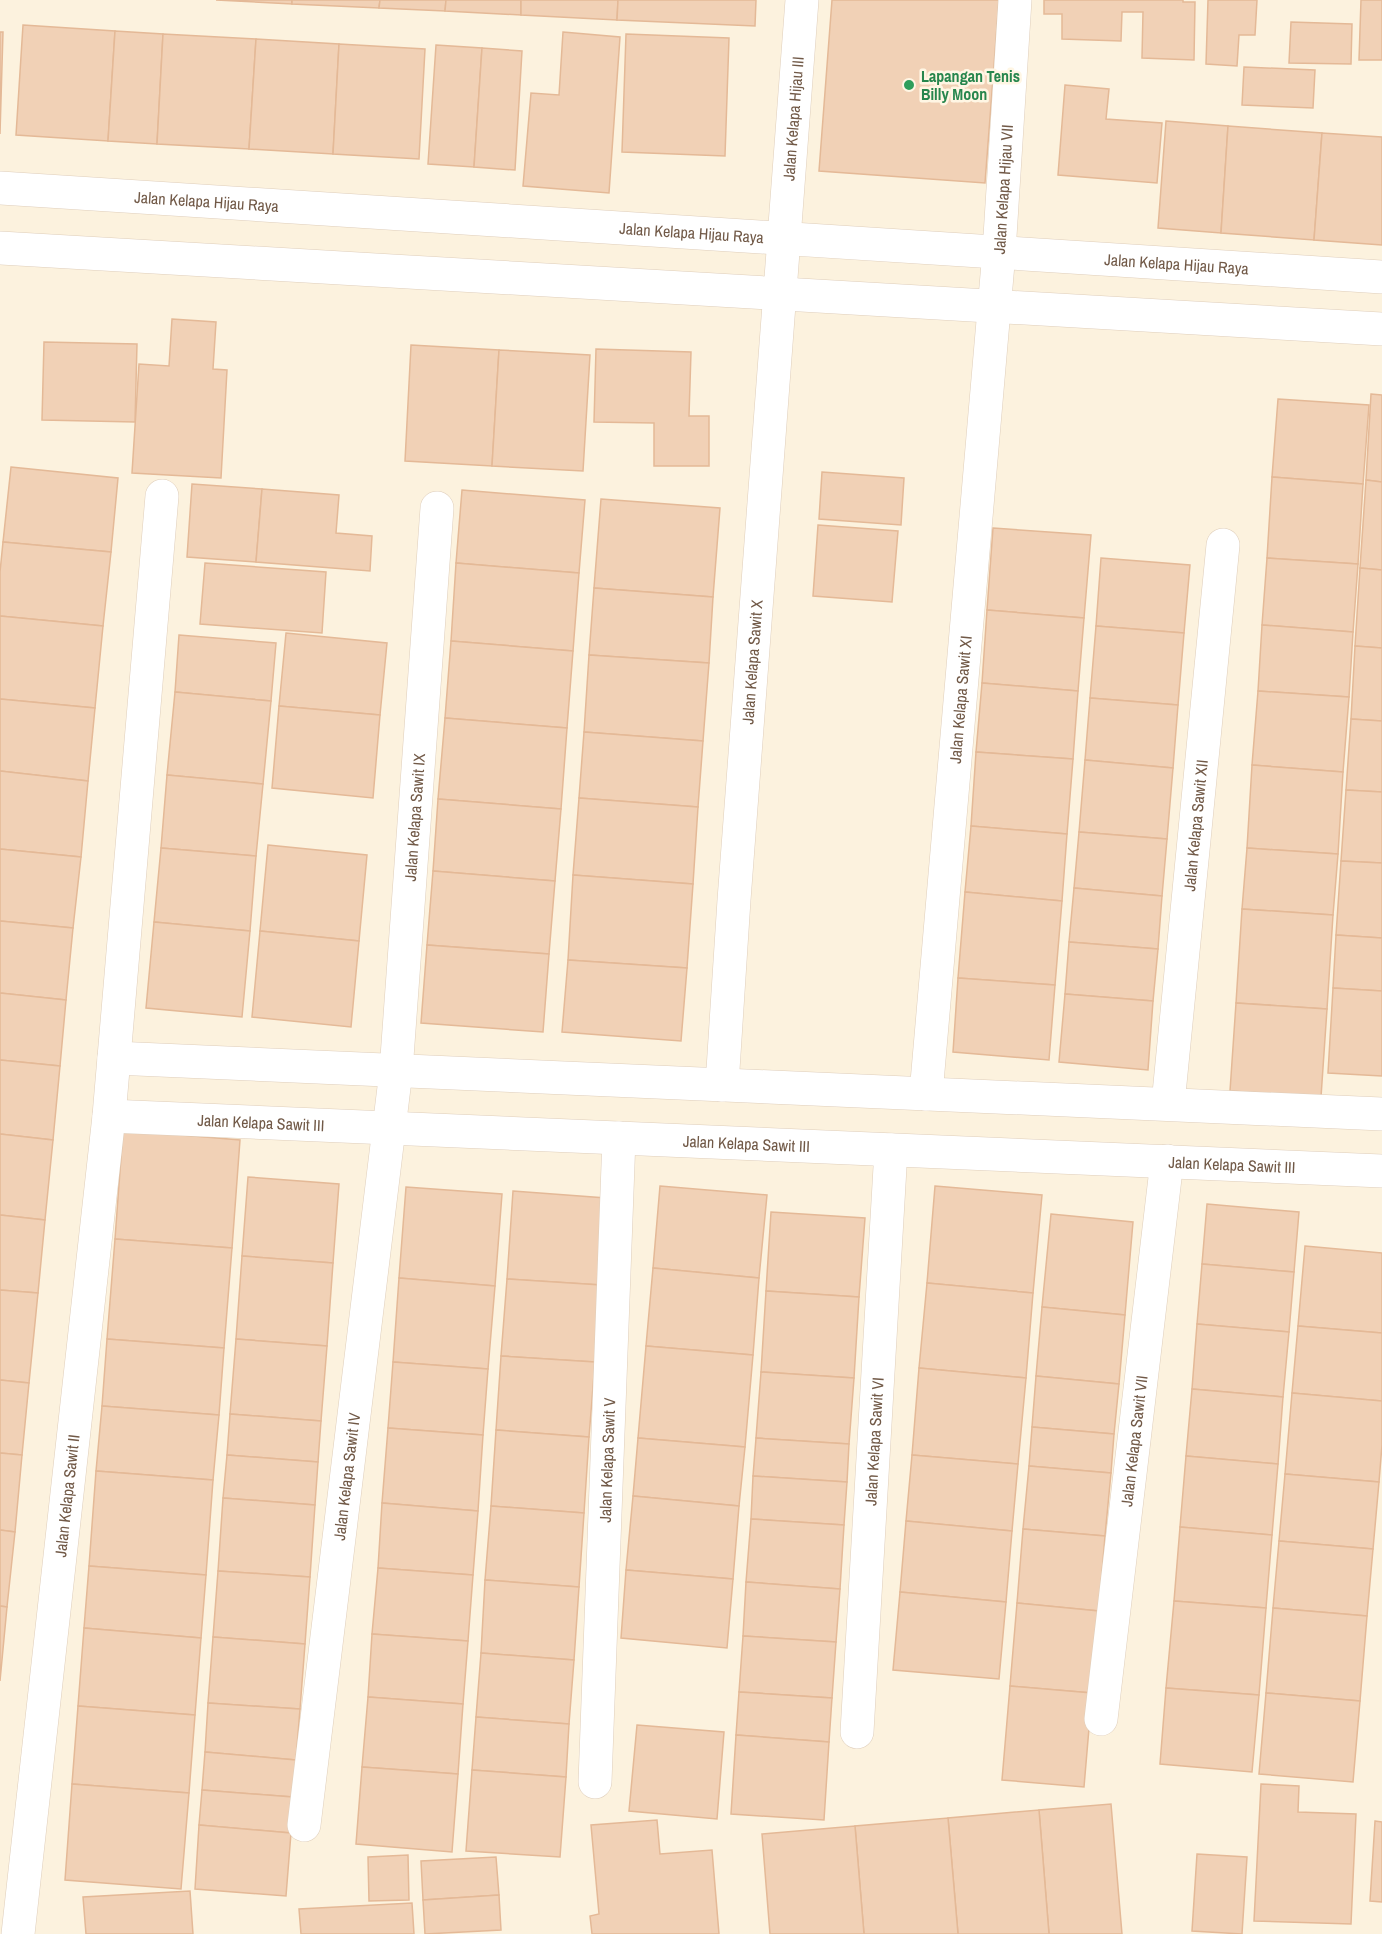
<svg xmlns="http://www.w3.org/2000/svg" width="1382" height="1934" font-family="'Archivo Narrow',sans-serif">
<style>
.building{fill:#f1d1b6;stroke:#e4b997;stroke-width:1.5}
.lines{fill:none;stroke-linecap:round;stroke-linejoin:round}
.minor-casing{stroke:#dfcebb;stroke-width:34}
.minor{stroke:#fff;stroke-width:33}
.leisure-dot{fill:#2e9e5b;stroke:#fff6e4;stroke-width:2}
.labels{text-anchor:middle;stroke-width:5;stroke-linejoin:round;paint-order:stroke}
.leisure-label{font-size:16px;font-weight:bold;fill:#27864d;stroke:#fff6e4;text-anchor:start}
.street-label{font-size:16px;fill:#715947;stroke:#fff6e4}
</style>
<rect width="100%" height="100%" fill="#fcf2de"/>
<g class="building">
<polygon points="216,0 292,0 292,4"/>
<polygon points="292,0 380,0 379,8 292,4"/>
<polygon points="380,0 446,0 445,11 379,8"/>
<polygon points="446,0 521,0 521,15 445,11"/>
<polygon points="521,0 618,0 617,20 521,15"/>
<polygon points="618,0 756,0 755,26 617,20"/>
<polygon points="832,0 999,0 985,183 819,171"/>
<polygon points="1044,0 1183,0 1183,2 1195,2 1194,60 1142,58 1143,12 1122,12 1121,41 1062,39 1062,14 1044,14"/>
<polygon points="1208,0 1257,0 1255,35 1239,35 1237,66 1206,64"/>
<polygon points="1361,0 1382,0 1382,60 1359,60"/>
<polygon points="1291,22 1352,24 1351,64 1289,63"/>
<polygon points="23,25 115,31 108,141 16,135"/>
<polygon points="115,31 163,34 157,144 108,141"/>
<polygon points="0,32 3,32 0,134"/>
<polygon points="563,32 620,37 609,193 523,186 531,93 559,95"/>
<polygon points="163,34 256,39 249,149 157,144"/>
<polygon points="626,34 729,38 725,156 622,152"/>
<polygon points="256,39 339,44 333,154 249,149"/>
<polygon points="339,44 425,49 419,159 333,154"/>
<polygon points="436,45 482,48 474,167 428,164"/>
<polygon points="482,48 522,51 515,170 474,167"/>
<polygon points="1244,67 1315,70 1313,108 1242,105"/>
<polygon points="1065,85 1109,89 1106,119 1162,123 1157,183 1058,175"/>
<polygon points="1166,121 1228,126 1221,233 1158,228"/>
<polygon points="1228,126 1322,133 1314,240 1221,233"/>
<polygon points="1322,133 1382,137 1382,245 1314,240"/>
<polygon points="172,319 216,322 213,369 227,370 221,478 132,473 139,364 169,366"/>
<polygon points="44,342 137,344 135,422 42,420"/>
<polygon points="411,345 499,350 492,466 405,461"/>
<polygon points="596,349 691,352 689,416 709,416 709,466 654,466 654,423 594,422"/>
<polygon points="499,350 590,355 583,471 492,466"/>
<polygon points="1371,394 1382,395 1382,482 1366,480"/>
<polygon points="1278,399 1369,405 1363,484 1272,477"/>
<polygon points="11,467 118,478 111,552 3,542"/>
<polygon points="822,472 904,478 901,525 819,519"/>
<polygon points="1272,477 1363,484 1358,564 1267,558"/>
<polygon points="1366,480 1382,482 1382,570 1360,568"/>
<polygon points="192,484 262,489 256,562 187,557"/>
<polygon points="262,489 339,495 336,533 372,536 370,571 256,562"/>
<polygon points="462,490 585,500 579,573 456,563"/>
<polygon points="601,499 720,508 713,597 594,588"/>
<polygon points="818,525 898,531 892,602 813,596"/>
<polygon points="993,528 1091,535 1084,618 987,610"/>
<polygon points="3,542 111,552 103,626 0,616 0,572"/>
<polygon points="1101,558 1190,565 1184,633 1096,626"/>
<polygon points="1267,558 1358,564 1353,632 1262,625"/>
<polygon points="205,563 326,572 322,633 200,624"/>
<polygon points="456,563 579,573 573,651 451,641"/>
<polygon points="1360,568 1382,570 1382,648 1355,646"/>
<polygon points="594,588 713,597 709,663 589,655"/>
<polygon points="987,610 1084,618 1078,691 982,683"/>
<polygon points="0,616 103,626 95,708 0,699"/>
<polygon points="1262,625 1353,632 1349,697 1258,691"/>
<polygon points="1096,626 1184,633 1178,705 1090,698"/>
<polygon points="286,633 387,643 380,715 279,706"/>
<polygon points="179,635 276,643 271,701 175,692"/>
<polygon points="451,641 573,651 567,728 445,718"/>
<polygon points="1355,646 1382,648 1382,721 1351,719"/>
<polygon points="589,655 709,663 703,741 584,732"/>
<polygon points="982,683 1078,691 1073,759 976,752"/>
<polygon points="1258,691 1349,697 1343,772 1252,765"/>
<polygon points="175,692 271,701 263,784 167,775"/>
<polygon points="1090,698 1178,705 1173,768 1085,760"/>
<polygon points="0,699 95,708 88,781 0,771"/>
<polygon points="279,706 380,715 373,798 272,788"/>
<polygon points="445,718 567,728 561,809 438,799"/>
<polygon points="1351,719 1382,721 1382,792 1346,790"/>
<polygon points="584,732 703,741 698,807 579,798"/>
<polygon points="976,752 1073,759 1067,834 971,826"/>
<polygon points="1085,760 1173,768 1167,839 1079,832"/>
<polygon points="1252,765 1343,772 1338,854 1247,848"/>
<polygon points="0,771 88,781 81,857 0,849"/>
<polygon points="167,775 263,784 256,856 161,848"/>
<polygon points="1346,790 1382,792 1382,863 1341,861"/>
<polygon points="579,798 698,807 693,884 573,875"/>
<polygon points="438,799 561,809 555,881 433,871"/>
<polygon points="971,826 1067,834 1062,901 965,892"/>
<polygon points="1079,832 1167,839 1162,896 1074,888"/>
<polygon points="268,845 367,855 359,941 260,931"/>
<polygon points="161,848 256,856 250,931 154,922"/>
<polygon points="1247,848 1338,854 1333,915 1242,909"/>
<polygon points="0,849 81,857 73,928 0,921"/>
<polygon points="1341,861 1382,863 1382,938 1336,935"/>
<polygon points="433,871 555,881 549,954 427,945"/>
<polygon points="573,875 693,884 687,968 568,960"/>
<polygon points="1074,888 1162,896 1158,949 1069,942"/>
<polygon points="965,892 1062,901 1055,985 958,978"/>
<polygon points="1242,909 1333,915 1327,1009 1236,1003"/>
<polygon points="0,921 73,928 66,1000 0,993"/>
<polygon points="154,922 250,931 242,1017 146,1008"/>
<polygon points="260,931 359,941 351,1027 252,1017"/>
<polygon points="1336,935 1382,938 1382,991 1333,988"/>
<polygon points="1069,942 1158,949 1153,1001 1065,994"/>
<polygon points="427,945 549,954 543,1032 421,1023"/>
<polygon points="568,960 687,968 681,1041 562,1032"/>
<polygon points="958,978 1055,985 1049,1060 953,1052"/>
<polygon points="1333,988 1382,991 1382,1076 1328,1073"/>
<polygon points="0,993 66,1000 60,1066 0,1060"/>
<polygon points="1065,994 1153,1001 1148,1070 1059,1062"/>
<polygon points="1236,1003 1327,1009 1321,1097 1230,1091"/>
<polygon points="0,1060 60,1066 53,1140 0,1134"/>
<polygon points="123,1130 240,1140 232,1248 115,1239"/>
<polygon points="0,1134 53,1140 45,1220 0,1215"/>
<polygon points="248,1177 339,1184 333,1263 242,1256"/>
<polygon points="660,1186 767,1195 759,1278 653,1268"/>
<polygon points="935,1186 1042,1195 1033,1293 927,1283"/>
<polygon points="406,1187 502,1194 495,1286 399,1278"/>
<polygon points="513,1191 606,1198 601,1285 507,1279"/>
<polygon points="1207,1204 1299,1212 1294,1272 1202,1264"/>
<polygon points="771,1212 865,1218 859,1297 766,1291"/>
<polygon points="1051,1214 1133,1222 1125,1315 1042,1307"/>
<polygon points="0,1215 45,1220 38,1293 0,1290"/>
<polygon points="115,1239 232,1248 224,1348 107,1339"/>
<polygon points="1305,1246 1382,1253 1382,1333 1298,1326"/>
<polygon points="242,1256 333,1263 327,1346 236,1339"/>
<polygon points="1202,1264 1294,1272 1289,1332 1197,1324"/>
<polygon points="653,1268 759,1278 753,1355 646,1346"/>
<polygon points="399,1278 495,1286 488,1369 393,1362"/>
<polygon points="507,1279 601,1285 595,1362 501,1356"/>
<polygon points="927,1283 1033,1293 1026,1378 919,1368"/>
<polygon points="0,1290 38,1293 29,1383 0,1380"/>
<polygon points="766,1291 859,1297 854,1378 761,1372"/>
<polygon points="1042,1307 1125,1315 1119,1384 1036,1376"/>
<polygon points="1197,1324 1289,1332 1283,1397 1192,1389"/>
<polygon points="1298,1326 1382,1333 1382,1401 1292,1393"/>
<polygon points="107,1339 224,1348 219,1415 102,1406"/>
<polygon points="236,1339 327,1346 321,1421 230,1414"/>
<polygon points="646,1346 753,1355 745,1447 638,1438"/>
<polygon points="501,1356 595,1362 589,1437 496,1430"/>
<polygon points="393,1362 488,1369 483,1435 388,1428"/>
<polygon points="919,1368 1026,1378 1018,1464 912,1455"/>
<polygon points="761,1372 854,1378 849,1444 756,1438"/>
<polygon points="1036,1376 1119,1384 1114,1434 1032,1427"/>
<polygon points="0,1380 29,1383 22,1455 0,1453"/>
<polygon points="1192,1389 1283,1397 1278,1464 1186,1456"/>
<polygon points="1292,1393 1382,1401 1382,1445 1379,1482 1285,1474"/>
<polygon points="102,1406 219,1415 213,1480 96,1471"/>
<polygon points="230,1414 321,1421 318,1462 227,1455"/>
<polygon points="1032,1427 1114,1434 1111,1473 1029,1466"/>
<polygon points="388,1428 483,1435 478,1511 382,1503"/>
<polygon points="496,1430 589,1437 584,1513 491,1506"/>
<polygon points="638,1438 745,1447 739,1506 633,1496"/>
<polygon points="756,1438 849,1444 847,1482 753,1476"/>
<polygon points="0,1453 22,1455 15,1532 0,1530"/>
<polygon points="227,1455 318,1462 315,1505 223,1498"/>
<polygon points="912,1455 1018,1464 1012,1531 906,1521"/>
<polygon points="1186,1456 1278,1464 1272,1535 1180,1527"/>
<polygon points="1029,1466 1111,1473 1105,1536 1023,1529"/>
<polygon points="96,1471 213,1480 206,1575 89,1566"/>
<polygon points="1285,1474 1379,1482 1373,1549 1279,1541"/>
<polygon points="753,1476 847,1482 844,1525 751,1519"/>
<polygon points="633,1496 739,1506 733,1579 626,1570"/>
<polygon points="223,1498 315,1505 310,1577 218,1571"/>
<polygon points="382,1503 478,1511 473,1575 378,1568"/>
<polygon points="491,1506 584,1513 579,1587 485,1580"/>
<polygon points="751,1519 844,1525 840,1589 746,1582"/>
<polygon points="906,1521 1012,1531 1006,1602 900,1592"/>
<polygon points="1180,1527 1272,1535 1266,1608 1174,1601"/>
<polygon points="1023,1529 1105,1536 1099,1611 1017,1603"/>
<polygon points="0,1530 15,1532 7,1607 0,1606"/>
<polygon points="1279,1541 1373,1549 1367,1616 1273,1608"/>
<polygon points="89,1566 206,1575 201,1638 84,1628"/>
<polygon points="378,1568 473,1575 468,1641 372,1634"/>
<polygon points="626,1570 733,1579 727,1648 621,1638"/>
<polygon points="218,1571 310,1577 305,1644 213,1637"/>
<polygon points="485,1580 579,1587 574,1660 481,1653"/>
<polygon points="746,1582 840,1589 836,1642 743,1636"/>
<polygon points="900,1592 1006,1602 999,1679 893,1670"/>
<polygon points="1174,1601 1266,1608 1259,1695 1166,1688"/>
<polygon points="1017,1603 1099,1611 1092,1693 1010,1686"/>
<polygon points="0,1606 7,1607 0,1681"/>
<polygon points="1273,1608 1367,1616 1360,1701 1266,1693"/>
<polygon points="84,1628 201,1638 195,1715 78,1706"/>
<polygon points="372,1634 468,1641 463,1704 368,1697"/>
<polygon points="743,1636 836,1642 832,1698 739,1692"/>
<polygon points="213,1637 305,1644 300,1709 208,1703"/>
<polygon points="481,1653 574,1660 569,1724 476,1717"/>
<polygon points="1010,1686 1092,1693 1084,1787 1002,1780"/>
<polygon points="1166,1688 1259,1695 1252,1772 1160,1764"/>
<polygon points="739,1692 832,1698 829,1742 736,1735"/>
<polygon points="1266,1693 1360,1701 1353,1782 1259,1774"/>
<polygon points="368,1697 463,1704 458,1774 362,1767"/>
<polygon points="208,1703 300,1709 296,1760 205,1752"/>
<polygon points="78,1706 195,1715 189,1793 72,1784"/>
<polygon points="476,1717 569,1724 566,1777 472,1770"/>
<polygon points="637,1725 724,1732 717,1819 629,1811"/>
<polygon points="736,1735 829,1742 824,1820 731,1814"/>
<polygon points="205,1752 296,1760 293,1797 202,1790"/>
<polygon points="362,1767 458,1774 452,1852 356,1844"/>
<polygon points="472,1770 566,1777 560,1857 466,1851"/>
<polygon points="72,1784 189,1793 181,1889 65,1880"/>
<polygon points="1261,1784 1299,1786 1298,1812 1356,1814 1351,1924 1254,1921"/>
<polygon points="202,1790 293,1797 291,1833 199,1825"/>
<polygon points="1111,1804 1122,1934 1049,1934 1039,1810"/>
<polygon points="1039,1810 1049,1934 958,1934 948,1818"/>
<polygon points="948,1818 958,1934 864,1934 855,1826"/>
<polygon points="657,1820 660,1854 712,1850 719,1934 592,1934 590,1916 599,1914 591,1825"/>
<polygon points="1375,1821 1382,1822 1382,1902 1370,1901"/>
<polygon points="199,1825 291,1833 286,1896 195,1889"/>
<polygon points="855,1826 864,1934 770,1934 762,1834"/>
<polygon points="1197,1854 1247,1857 1242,1934 1192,1931"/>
<polygon points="408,1855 409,1900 369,1901 368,1857"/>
<polygon points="496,1857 499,1895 423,1900 421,1861"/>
<polygon points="190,1891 193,1934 86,1934 83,1897"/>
<polygon points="499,1895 501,1930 425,1934 423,1900"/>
<polygon points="412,1903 414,1934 301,1934 299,1909"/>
</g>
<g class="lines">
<defs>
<g id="minor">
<path id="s1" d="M0,188L1382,277"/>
<polyline points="0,248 1382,329"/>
<polyline points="114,1058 1382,1114"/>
<path id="s2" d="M722,1085L734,900L802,0"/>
<path id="s3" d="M926,1094L999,252L1015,0"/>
<path id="s4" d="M1168,1104L1223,545"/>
<path id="s5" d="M109,1116L1382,1171"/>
<path id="s6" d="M1101,1719L1167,1161"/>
<path id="s7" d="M857,1732L891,1150"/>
<path id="s8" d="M595,1782L619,1138"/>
<path id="s9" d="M304,1825L396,1071L437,508"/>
<path id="s10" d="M18,1934L109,1116L162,496"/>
</g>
</defs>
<use href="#minor" class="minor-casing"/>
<use href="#minor" class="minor"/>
</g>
<circle class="leisure-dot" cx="909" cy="85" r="6"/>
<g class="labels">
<g class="leisure-label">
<text x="921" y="82">Lapangan Tenis<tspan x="921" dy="18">Billy Moon</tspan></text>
</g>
<g class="street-label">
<text dy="6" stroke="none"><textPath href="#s2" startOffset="969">Jalan Kelapa Hijau III</textPath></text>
<text dy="6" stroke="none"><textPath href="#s3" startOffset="908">Jalan Kelapa Hijau VII</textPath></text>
<text dy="6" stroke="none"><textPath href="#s1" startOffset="207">Jalan Kelapa Hijau Raya</textPath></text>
<text dy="6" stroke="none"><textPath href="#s1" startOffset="693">Jalan Kelapa Hijau Raya</textPath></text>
<text dy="6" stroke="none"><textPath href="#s1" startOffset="1179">Jalan Kelapa Hijau Raya</textPath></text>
<text dy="6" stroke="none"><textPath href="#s2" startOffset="424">Jalan Kelapa Sawit X</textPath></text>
<text dy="6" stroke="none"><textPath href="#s3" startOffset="396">Jalan Kelapa Sawit XI</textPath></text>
<text dy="6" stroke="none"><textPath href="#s9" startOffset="1014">Jalan Kelapa Sawit IX</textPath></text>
<text dy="6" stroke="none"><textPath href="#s4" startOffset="280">Jalan Kelapa Sawit XII</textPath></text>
<text dy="6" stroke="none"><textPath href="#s5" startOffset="152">Jalan Kelapa Sawit III</textPath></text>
<text dy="6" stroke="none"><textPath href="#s5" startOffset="638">Jalan Kelapa Sawit III</textPath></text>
<text dy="6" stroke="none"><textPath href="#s5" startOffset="1124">Jalan Kelapa Sawit III</textPath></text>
<text dy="6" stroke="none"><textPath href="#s6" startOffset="280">Jalan Kelapa Sawit VII</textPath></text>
<text dy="6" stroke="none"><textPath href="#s7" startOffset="291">Jalan Kelapa Sawit VI</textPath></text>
<text dy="6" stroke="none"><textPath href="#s8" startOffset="322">Jalan Kelapa Sawit V</textPath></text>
<text dy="6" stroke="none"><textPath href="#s9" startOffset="351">Jalan Kelapa Sawit IV</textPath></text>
<text dy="6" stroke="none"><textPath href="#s10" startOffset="441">Jalan Kelapa Sawit II</textPath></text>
</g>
</g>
</svg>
